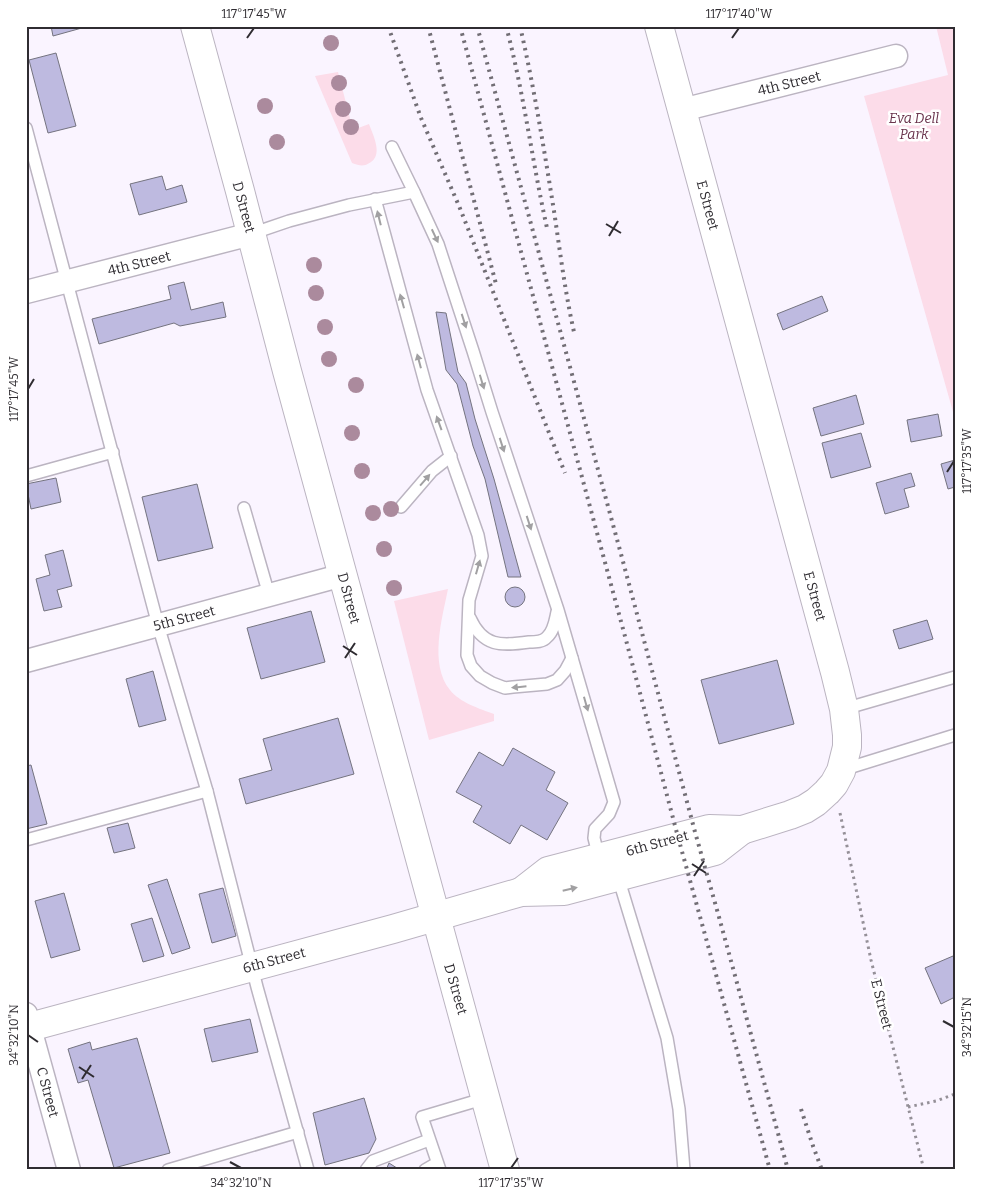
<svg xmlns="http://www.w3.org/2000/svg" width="981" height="1196" font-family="Bitter,serif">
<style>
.green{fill:#fcdce9}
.building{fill:#bebae0;stroke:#74737f}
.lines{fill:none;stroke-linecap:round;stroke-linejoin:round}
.service-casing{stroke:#bbb4c1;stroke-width:14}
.minor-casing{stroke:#bbb4c1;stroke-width:25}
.tertiary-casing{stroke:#bbb4c1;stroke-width:30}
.primary-casing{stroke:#bbb4c1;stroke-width:30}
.path{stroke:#959098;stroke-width:3;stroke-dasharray:2.5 4;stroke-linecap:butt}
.service{stroke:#fff;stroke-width:11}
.minor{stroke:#fff;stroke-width:22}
.tertiary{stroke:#fff;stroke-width:28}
.primary{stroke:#fff;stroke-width:28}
.rail{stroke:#726e75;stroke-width:4;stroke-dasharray:2.5 5;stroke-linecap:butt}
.tree{fill:#ab8a9d}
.oneway{fill:#a1a0a2}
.ticks{fill:none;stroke:#2f2c31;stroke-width:2}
.labels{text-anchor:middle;stroke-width:5;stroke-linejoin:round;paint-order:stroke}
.street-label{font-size:14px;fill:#2f2c31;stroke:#fff}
.park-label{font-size:14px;font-style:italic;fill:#6a344d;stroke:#fff}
.neatline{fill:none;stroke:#2f2c31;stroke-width:2}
.ticks-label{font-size:12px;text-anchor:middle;fill:#2f2c31}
</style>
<rect width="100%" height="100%" fill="#faf4ff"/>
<g class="green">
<polygon points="936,26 955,26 955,419 864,96 948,75"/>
<path d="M338,72L353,130L369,124C373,135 383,154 371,162C364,167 360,166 352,163L315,76Z"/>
<path d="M448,589C442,619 429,664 450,690C459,702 480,709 494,714V721L429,740L394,601Z"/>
</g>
<g class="building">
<polygon points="51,26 89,26 53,36"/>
<polygon points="56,53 76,126 48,133 29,60"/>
<polygon points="162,176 166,190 182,185 187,202 139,215 130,184"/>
<polygon points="184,282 191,310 223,302 226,317 180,326 174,323 99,344 92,319 171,299 168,286"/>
<polygon points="822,296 828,311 783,330 777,314"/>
<polygon points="436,312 446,313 458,372 466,383 475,419 494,479 521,577 508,577 485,479 473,446 457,384 446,370"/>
<polygon points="856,395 864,424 821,436 813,408"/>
<polygon points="938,414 942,436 911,442 907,420"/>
<polygon points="861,433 871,467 831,478 822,443"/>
<polygon points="955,460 955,487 948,489 941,464"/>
<polygon points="911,473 915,486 904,489 909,507 885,514 876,483"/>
<polygon points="56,478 61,502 31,509 26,484"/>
<polygon points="197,484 213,548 158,561 142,497"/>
<polygon points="63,550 72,586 57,590 62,607 44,611 36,579 50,575 45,555"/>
<circle cx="515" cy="597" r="10"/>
<polygon points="311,611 325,662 261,679 247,628"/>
<polygon points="927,620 933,639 899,649 893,630"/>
<polygon points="777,660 794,724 719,744 701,680"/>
<polygon points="153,671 166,720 139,727 126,679"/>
<polygon points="338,718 354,774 246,804 239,779 272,770 263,739"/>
<polygon points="513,748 555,772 546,790 568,803 547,840 521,825 510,844 473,822 482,806 456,792 479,752 503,766"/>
<polygon points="31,765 47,824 26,829 26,766"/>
<polygon points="128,823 135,848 114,853 107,828"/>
<polygon points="167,879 190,948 172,954 148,885"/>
<polygon points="223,888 236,936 212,943 199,894"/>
<polygon points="64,893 80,950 51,958 35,901"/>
<polygon points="152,918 164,956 143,962 131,924"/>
<polygon points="953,956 955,960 955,997 941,1004 925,968"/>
<polygon points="250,1019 258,1052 212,1062 204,1029"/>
<polygon points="137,1038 170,1153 114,1168 88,1080 78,1083 68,1049 90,1042 92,1050"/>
<polygon points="364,1098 376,1139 369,1153 325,1165 313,1113"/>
<polygon points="389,1163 400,1170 386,1170"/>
</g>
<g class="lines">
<defs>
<g id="service">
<polyline points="26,128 158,625 207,791 257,987 308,1170"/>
<polyline points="392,147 414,192 438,244 473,351 492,412 558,610 614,802 609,814 595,829 594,838 599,858"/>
<polyline points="375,199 427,390 478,535 482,556 469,600 467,655 471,666 480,676 492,683 505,688 513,687 547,684 557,680 565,671 572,658"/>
<polyline points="251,234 289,221 349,205 414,192"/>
<polyline points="26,476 113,452"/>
<polyline points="401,507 432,471 451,456"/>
<polyline points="244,508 269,595"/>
<path d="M470,618C483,647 501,646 529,642C536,642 543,642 547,637C554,631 555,621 557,612"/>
<polyline points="844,709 955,677"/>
<polyline points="842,770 955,735"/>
<polyline points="26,840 207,791"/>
<polyline points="618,877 667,1038 679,1109 684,1170"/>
<polyline points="168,1170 298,1132"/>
<polyline points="366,1170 373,1161 429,1140"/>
<polyline points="425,1170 437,1163"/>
<polyline points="440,1170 422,1117 486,1098"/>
</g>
<g id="minor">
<polyline points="682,110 896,56"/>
<polyline points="26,292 251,234"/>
<polyline points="26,661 343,575"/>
<polyline points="26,1014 69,1170"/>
</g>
<g id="tertiary">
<polyline points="521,892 548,871 709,829 742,830 790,815 805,809 816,802 827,792 834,784 841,771 847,747 847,735 844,709 835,672 659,26"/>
<polyline points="26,1028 393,929 521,892 564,891 715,851 742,830"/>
</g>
<polyline id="primary" points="195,26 240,191 287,371 505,1170"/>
</defs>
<use href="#service" class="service-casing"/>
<use href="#minor" class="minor-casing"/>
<use href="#tertiary" class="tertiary-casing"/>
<use href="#primary" class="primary-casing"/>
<g class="path">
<polyline points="840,813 871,960 924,1170"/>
<polyline points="908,1107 936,1101 955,1094"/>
</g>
<use href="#service" class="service"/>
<use href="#minor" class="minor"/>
<use href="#tertiary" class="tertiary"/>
<use href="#primary" class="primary"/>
<g class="rail">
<polyline points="388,26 421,118 459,206 565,473"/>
<polyline points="428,26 496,284"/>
<polyline points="460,26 626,640 678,837 770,1170"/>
<polyline points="477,26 621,554 695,832 719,917 788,1170"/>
<path d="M506,26C524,93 532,161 547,228"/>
<path d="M520,26C534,87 544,149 554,211C560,251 565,292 574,332"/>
<polyline points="801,1109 813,1146 822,1170"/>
</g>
</g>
<g class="tree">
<circle cx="331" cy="43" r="8"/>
<circle cx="339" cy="83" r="8"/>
<circle cx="265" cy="106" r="8"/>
<circle cx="343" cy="109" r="8"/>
<circle cx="351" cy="127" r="8"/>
<circle cx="277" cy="142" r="8"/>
<circle cx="314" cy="265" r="8"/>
<circle cx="316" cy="293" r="8"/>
<circle cx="325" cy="327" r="8"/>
<circle cx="329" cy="359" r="8"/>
<circle cx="356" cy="385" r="8"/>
<circle cx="352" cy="433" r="8"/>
<circle cx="362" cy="471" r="8"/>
<circle cx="391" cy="509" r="8"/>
<circle cx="373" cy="513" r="8"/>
<circle cx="384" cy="549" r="8"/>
<circle cx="394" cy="588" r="8"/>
</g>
<defs><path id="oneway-solid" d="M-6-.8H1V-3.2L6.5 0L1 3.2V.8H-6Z" transform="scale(1.25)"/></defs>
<g class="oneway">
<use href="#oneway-solid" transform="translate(379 218) rotate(-104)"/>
<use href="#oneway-solid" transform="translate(435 236) rotate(65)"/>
<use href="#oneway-solid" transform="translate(402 301) rotate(-106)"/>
<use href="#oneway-solid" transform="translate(464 321) rotate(72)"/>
<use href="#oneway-solid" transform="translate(419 361) rotate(-105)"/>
<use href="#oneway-solid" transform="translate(482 382) rotate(73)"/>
<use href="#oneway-solid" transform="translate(439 423) rotate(-110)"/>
<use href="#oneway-solid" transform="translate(502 445) rotate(72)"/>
<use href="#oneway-solid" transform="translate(425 480) rotate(-49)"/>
<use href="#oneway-solid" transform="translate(529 523) rotate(72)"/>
<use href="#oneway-solid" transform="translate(478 567) rotate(-74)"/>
<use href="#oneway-solid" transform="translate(519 687) rotate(174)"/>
<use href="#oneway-solid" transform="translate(586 704) rotate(74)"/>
<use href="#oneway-solid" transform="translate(570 889) rotate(-13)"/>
</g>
<path class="ticks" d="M247,38L254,28M732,38L739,28M606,224L621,233M609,236L618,221M28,389L34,379M947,472L954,461M343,646L357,655M345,658L355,643M692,864L706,873M694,876L704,861M943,1021L954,1027M28,1035L38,1042M79,1067L94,1077M82,1079L91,1065M230,1162L241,1168M511,1168L518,1158"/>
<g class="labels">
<g class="street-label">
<text transform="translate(789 83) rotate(-14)" y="5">4th Street</text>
<text transform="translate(708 205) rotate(75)" y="5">E Street</text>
<text transform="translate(244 207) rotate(75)" y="5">D Street</text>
<text transform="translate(139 263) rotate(-14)" y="5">4th Street</text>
<text transform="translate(815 596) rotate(75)" y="5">E Street</text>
<text transform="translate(349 598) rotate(75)" y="5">D Street</text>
<text transform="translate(184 618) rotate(-15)" y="5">5th Street</text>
<text transform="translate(657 843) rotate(-15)" y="5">6th Street</text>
<text transform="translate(274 960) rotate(-15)" y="5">6th Street</text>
<text transform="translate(456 989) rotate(74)" y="5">D Street</text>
<text transform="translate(882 1004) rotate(76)" y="5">E Street</text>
<text transform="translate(48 1092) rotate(75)" y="5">C Street</text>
</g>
<g class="park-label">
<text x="914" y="123">Eva Dell<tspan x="914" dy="16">Park</tspan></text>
</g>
</g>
<rect width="981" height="1196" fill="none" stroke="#ffffff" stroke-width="55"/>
<rect x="28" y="28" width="926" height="1140" class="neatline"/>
<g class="ticks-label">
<text x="254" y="18">117°17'45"W</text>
<text x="739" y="18">117°17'40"W</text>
<text transform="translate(14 389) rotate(-90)" y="4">117°17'45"W</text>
<text transform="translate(967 461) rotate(-90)" y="4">117°17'35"W</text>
<text transform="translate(967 1027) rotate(-90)" y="4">34°32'15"N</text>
<text transform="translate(14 1035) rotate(-90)" y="4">34°32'10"N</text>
<text x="241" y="1187">34°32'10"N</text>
<text x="511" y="1187">117°17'35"W</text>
</g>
</svg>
